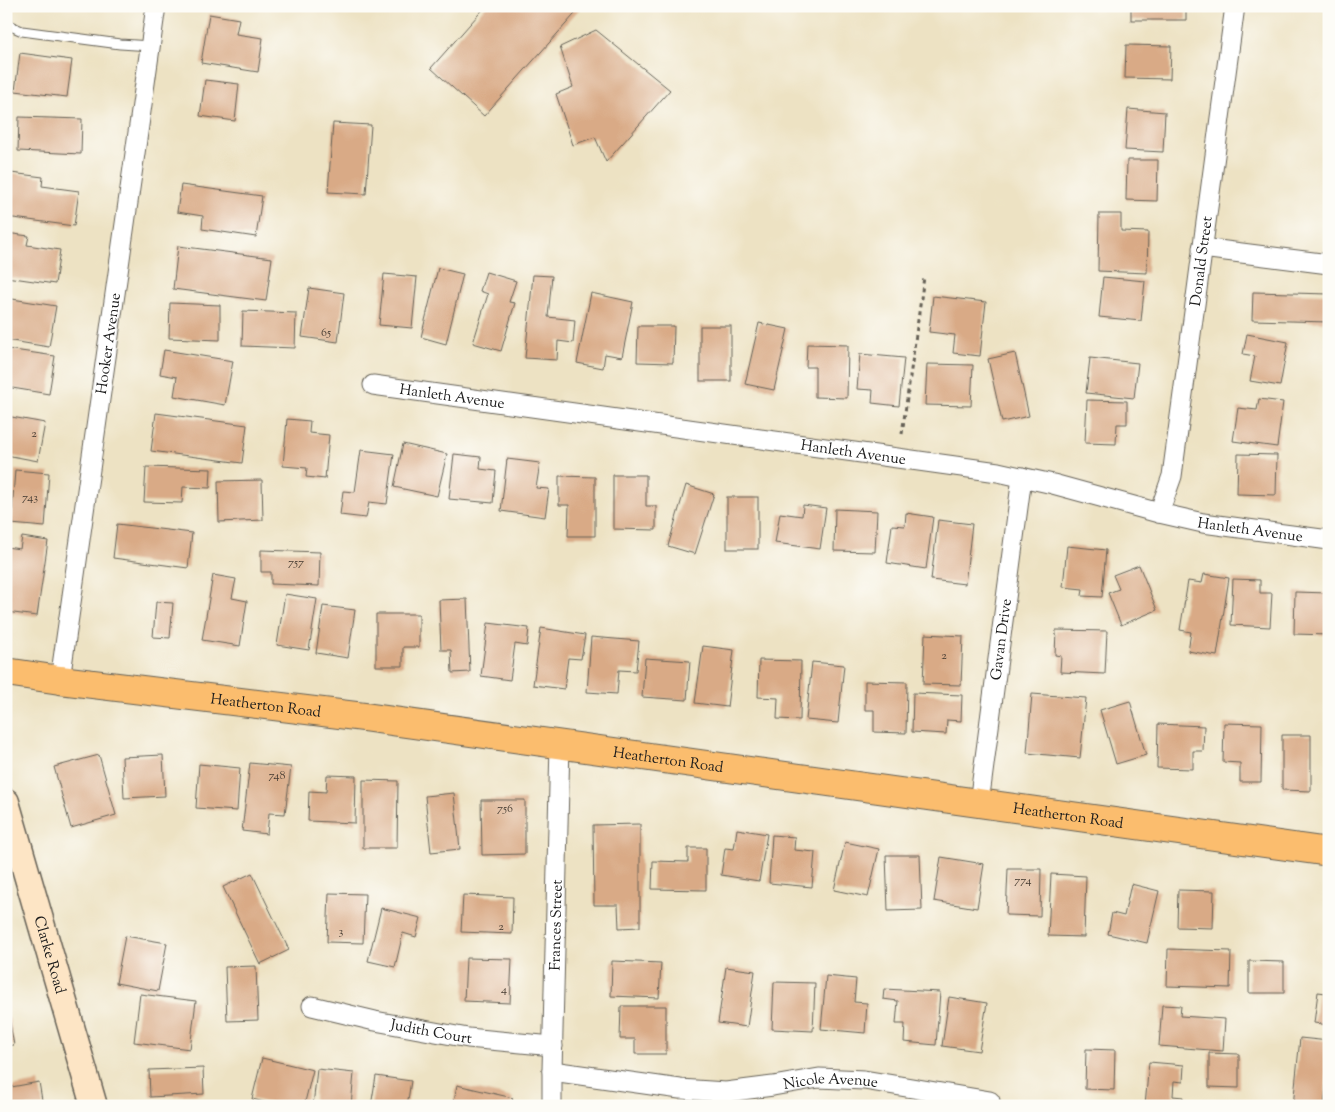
<svg xmlns="http://www.w3.org/2000/svg" width="1335" height="1112" font-family="'Sorts Mill Goudy',serif">
<style>
.building{fill:#d9aa86}
.lines{fill:none;stroke-linecap:round;stroke-linejoin:round}
.lane-casing{stroke:#656156;stroke-width:11}
.street-casing{stroke:#656156;stroke-width:21}
.secondary-casing{stroke:#656156;stroke-width:29}
.primary-casing{stroke:#656156;stroke-width:30}
.path{stroke:#656156;stroke-width:3;stroke-dasharray:4 4;stroke-linecap:butt}
.lane{stroke:#fff;stroke-width:9}
.street{stroke:#fff;stroke-width:19}
.secondary{stroke:#fde5c5;stroke-width:26}
.primary{stroke:#fbbd6e;stroke-width:28}
.labels{text-anchor:middle;stroke-width:5;stroke-linejoin:round;paint-order:stroke}
.number-label{font-size:12px;fill:#4b4036}
.street-label{font-size:15px;fill:#1c1c1c;stroke:#fdfcf7}
</style>
<rect width="100%" height="100%" fill="#fdfcf7"/>
<filter id="ink" filterUnits="userSpaceOnUse"><feTurbulence type="fractalNoise" baseFrequency=".02" numOctaves="2"/><feDisplacementMap in="SourceGraphic" scale="10" xChannelSelector="R" yChannelSelector="G"/><feConvolveMatrix kernelMatrix="1 2 1 2 8 2 1 2 1" color-interpolation-filters="sRGB"/></filter>
<filter id="wash" filterUnits="userSpaceOnUse"><feTurbulence type="fractalNoise" baseFrequency=".0096" numOctaves="4" result="noise"/><feDisplacementMap in="SourceGraphic" scale="20" xChannelSelector="R" yChannelSelector="G"/><feGaussianBlur stdDeviation="1.12" result="paint"/><feColorMatrix in="noise" values="0 0 0 0 0 0 0 0 0 0 0 0 0 0 0 0 0 1.4 0 .05"/><feComposite in="paint" operator="in"/></filter>
<g filter="url(#wash)">
<rect width="100%" height="100%" fill="#ede2c3"/>
<g id="blocks">
<g class="building">
<polygon points="486,6 582,6 484,116 431,68"/>
<rect x="1131" y="6" width="55" height="14"/>
<polygon points="209,14 239,19 236,34 263,38 258,72 201,63"/>
<polygon points="596,30 670,90 606,162 595,137 573,145 556,94 573,87 560,47"/>
<polygon points="1126,45 1171,46 1170,79 1125,78"/>
<polygon points="20,53 72,60 67,97 15,91"/>
<polygon points="205,80 239,84 235,121 200,116"/>
<polygon points="1128,109 1165,112 1163,152 1125,150"/>
<polygon points="19,117 82,119 81,154 18,151"/>
<polygon points="333,123 371,125 366,194 328,192"/>
<polygon points="1127,160 1158,160 1157,201 1126,200"/>
<polygon points="11,173 43,177 42,186 79,191 74,226 6,217 6,208"/>
<polygon points="181,185 262,196 256,237 202,229 203,216 177,212"/>
<polygon points="1099,214 1121,214 1121,231 1148,232 1147,273 1098,271"/>
<polygon points="6,233 29,236 27,245 60,250 55,284 6,277"/>
<polygon points="178,246 272,258 266,301 173,289"/>
<polygon points="438,268 463,274 446,344 421,337"/>
<polygon points="486,272 516,281 509,302 515,303 501,351 473,343 488,294 480,291"/>
<polygon points="384,274 417,277 412,328 379,325"/>
<polygon points="533,275 552,276 548,317 575,320 573,343 558,341 557,360 525,358"/>
<polygon points="1103,277 1145,281 1141,321 1099,317"/>
<polygon points="309,288 344,293 338,342 302,337"/>
<polygon points="1253,292 1329,294 1329,322 1252,320"/>
<polygon points="591,293 633,302 622,357 605,354 603,368 577,363"/>
<polygon points="933,296 986,302 980,356 953,353 955,335 929,332"/>
<polygon points="6,298 56,306 49,347 6,340"/>
<polygon points="170,303 220,305 220,340 169,338"/>
<polygon points="243,311 296,313 295,348 242,346"/>
<polygon points="759,323 788,329 774,390 745,384"/>
<polygon points="638,326 674,326 673,363 637,362"/>
<rect x="700" y="326" width="31" height="55"/>
<polygon points="1247,334 1288,342 1280,386 1250,381 1255,356 1243,354"/>
<polygon points="807,344 848,345 847,398 815,397 815,367 806,367"/>
<polygon points="7,349 55,356 49,394 6,387"/>
<polygon points="164,350 233,361 225,405 174,396 177,377 160,374"/>
<polygon points="1015,353 1029,416 1002,422 988,359"/>
<polygon points="860,354 904,358 899,406 872,403 873,390 857,389"/>
<polygon points="1090,358 1138,363 1134,398 1086,393"/>
<polygon points="927,364 973,365 971,406 925,405"/>
<polygon points="1259,399 1283,402 1277,447 1233,441 1238,408 1257,410"/>
<polygon points="1087,400 1127,401 1127,424 1117,424 1116,444 1085,443"/>
<polygon points="156,413 247,425 242,463 151,451"/>
<polygon points="6,416 45,423 38,461 6,455"/>
<polygon points="287,419 310,421 309,433 329,435 325,479 306,477 307,468 283,466"/>
<polygon points="403,444 447,454 437,496 394,487"/>
<polygon points="361,450 394,454 387,504 369,502 366,518 340,515 343,491 355,492"/>
<polygon points="454,454 481,457 480,469 496,471 493,503 449,499"/>
<polygon points="1238,454 1277,455 1276,495 1237,494"/>
<polygon points="507,459 540,463 536,488 549,489 545,517 501,511"/>
<polygon points="146,467 211,469 210,488 183,487 182,503 144,502"/>
<polygon points="15,470 49,473 45,527 11,524"/>
<polygon points="613,475 646,475 646,506 656,506 656,530 613,529"/>
<polygon points="559,476 595,477 595,536 568,536 569,505 559,505"/>
<polygon points="262,480 263,520 219,522 218,481"/>
<polygon points="686,485 714,494 695,554 668,546"/>
<rect x="727" y="497" width="31" height="52"/>
<polygon points="803,505 826,508 820,549 775,543 780,513 802,516"/>
<polygon points="835,509 877,511 875,552 834,551"/>
<polygon points="906,513 933,517 926,569 887,563 892,525 905,526"/>
<polygon points="938,520 972,524 965,584 931,580"/>
<polygon points="117,524 192,533 188,568 113,558"/>
<polygon points="22,537 48,541 37,616 6,612 6,547 20,549"/>
<polygon points="1067,546 1106,550 1102,597 1082,596 1083,589 1063,587"/>
<polygon points="261,550 320,552 319,586 271,584 271,572 261,572"/>
<polygon points="1139,565 1157,610 1121,625 1108,593 1119,589 1113,575"/>
<polygon points="1204,574 1229,578 1217,656 1188,651 1191,632 1180,630 1188,581 1202,583"/>
<polygon points="213,575 236,579 232,598 247,601 240,646 202,640"/>
<polygon points="1233,579 1260,580 1260,593 1272,593 1270,627 1231,625"/>
<polygon points="1295,592 1329,593 1329,635 1294,634"/>
<polygon points="285,594 317,599 309,650 277,645"/>
<polygon points="467,599 470,672 452,673 451,650 441,650 439,600"/>
<polygon points="156,602 173,603 170,638 153,637"/>
<polygon points="323,606 355,610 348,658 316,653"/>
<polygon points="376,614 419,614 419,647 403,647 403,666 376,666"/>
<polygon points="488,623 529,628 527,646 515,644 510,680 481,676"/>
<polygon points="541,628 585,635 581,659 568,658 564,689 533,685"/>
<polygon points="1056,630 1107,631 1105,674 1060,672 1061,656 1055,655"/>
<polygon points="925,634 963,636 961,685 923,684"/>
<polygon points="591,637 639,641 636,671 619,670 617,694 587,692"/>
<polygon points="703,646 734,650 727,707 695,703"/>
<polygon points="645,658 690,661 687,700 642,697"/>
<polygon points="759,660 801,661 800,720 777,719 778,698 758,697"/>
<polygon points="812,662 844,665 838,723 806,720"/>
<polygon points="865,681 907,682 906,733 874,732 874,710 865,710"/>
<polygon points="913,693 962,695 961,721 947,720 946,734 912,732"/>
<polygon points="1032,694 1086,698 1080,758 1027,753"/>
<polygon points="1130,701 1146,755 1116,764 1100,710"/>
<polygon points="1224,723 1262,724 1261,782 1240,782 1240,763 1223,762"/>
<polygon points="1158,724 1204,726 1203,751 1193,751 1193,769 1157,768"/>
<polygon points="1282,735 1311,735 1311,791 1282,790"/>
<polygon points="99,755 116,815 71,828 54,767"/>
<polygon points="163,755 165,796 124,798 122,757"/>
<polygon points="250,763 291,767 285,814 269,813 267,834 242,831"/>
<polygon points="199,764 240,768 237,811 196,808"/>
<polygon points="327,775 356,776 355,823 308,821 309,791 326,792"/>
<polygon points="363,780 398,781 397,848 363,848"/>
<polygon points="454,793 460,849 431,852 425,796"/>
<polygon points="481,800 525,800 525,854 482,855"/>
<polygon points="640,824 640,927 619,928 618,905 594,905 593,825"/>
<polygon points="737,829 767,834 759,881 721,875 725,848 734,849"/>
<polygon points="772,835 795,837 794,850 815,852 812,887 769,883"/>
<polygon points="845,842 879,849 868,897 834,890"/>
<polygon points="688,848 706,848 706,890 652,889 653,861 688,862"/>
<polygon points="886,855 920,855 922,910 888,911"/>
<polygon points="941,857 984,864 977,908 934,901"/>
<polygon points="1008,869 1041,869 1040,916 1006,915"/>
<polygon points="252,873 289,950 260,964 223,887"/>
<polygon points="1051,874 1086,876 1084,937 1048,936"/>
<polygon points="1131,884 1159,891 1147,943 1108,934 1112,913 1124,916"/>
<polygon points="1178,890 1214,891 1213,928 1177,927"/>
<polygon points="329,893 365,894 363,943 327,942"/>
<polygon points="463,895 513,897 512,934 461,932"/>
<polygon points="381,908 421,918 416,937 403,933 395,967 368,961"/>
<polygon points="125,936 167,943 158,991 116,983"/>
<polygon points="1168,949 1231,951 1230,988 1167,986"/>
<polygon points="466,958 512,959 510,1003 464,1001"/>
<polygon points="612,961 661,963 659,998 611,996"/>
<polygon points="1249,961 1284,962 1284,993 1249,993"/>
<polygon points="256,966 258,1020 227,1021 225,967"/>
<polygon points="726,967 755,971 747,1027 718,1023"/>
<polygon points="826,976 856,979 854,1002 867,1003 865,1033 821,1029"/>
<polygon points="774,982 815,983 813,1031 772,1029"/>
<polygon points="1328,984 1329,984 1329,1025 1314,1023 1318,992 1326,993"/>
<polygon points="884,989 940,992 936,1045 904,1042 905,1024 896,1024 898,1001 883,999"/>
<polygon points="140,994 196,1001 190,1049 134,1042"/>
<polygon points="949,997 987,1003 979,1051 942,1046"/>
<polygon points="1162,1005 1181,1006 1180,1016 1225,1019 1223,1051 1159,1046"/>
<polygon points="621,1006 666,1006 666,1054 635,1054 635,1039 620,1039"/>
<polygon points="9,1018 14,1045 6,1046 6,1019"/>
<polygon points="1300,1038 1329,1041 1329,1058 1324,1106 1293,1106"/>
<polygon points="1086,1049 1115,1050 1114,1090 1085,1089"/>
<polygon points="1209,1053 1239,1054 1239,1088 1209,1087"/>
<polygon points="262,1058 313,1070 304,1106 281,1106 252,1099"/>
<polygon points="1149,1062 1184,1065 1183,1082 1174,1081 1173,1096 1183,1097 1182,1106 1145,1106"/>
<polygon points="203,1068 204,1094 150,1097 149,1070"/>
<polygon points="317,1069 354,1073 351,1106 313,1106"/>
<polygon points="376,1076 411,1081 407,1106 371,1106"/>
<polygon points="39,1082 43,1106 6,1106 6,1088"/>
<polygon points="457,1085 513,1098 511,1106 453,1106"/>
</g>
</g>
</g>
<g filter="url(#ink)">
<use href="#blocks" fill-opacity="0" stroke="#656156" stroke-width="1"/>
<g class="lines">
<defs>
<polyline id="lane" points="6,24 22,31 120,44 151,46"/>
<g id="street">
<polyline points="1202,248 1329,264"/>
<path id="s1" d="M373,385L998,472L1053,484L1159,513L1203,523L1329,540"/>
<path id="s2" d="M1159,513L1172,476L1235,6"/>
<path id="s3" d="M60,680L156,6"/>
<path id="s4" d="M979,803L1022,477"/>
<path id="s5" d="M312,1006L375,1021L468,1038L553,1046"/>
<path id="s6" d="M552,1071L680,1089L726,1092L773,1086L819,1078L864,1080L990,1101L989,1106"/>
<path id="s7" d="M552,1106V1071L560,744"/>
</g>
<g id="secondary">
<path id="s8" d="M6,802L94,1106"/>
</g>
<g id="primary">
<path id="s9" d="M6,672L60,680L364,717L1329,852"/>
</g>
</defs>
<use href="#lane" class="lane-casing"/>
<use href="#street" class="street-casing"/>
<use href="#secondary" class="secondary-casing"/>
<use href="#primary" class="primary-casing"/>
<polyline class="path" points="902,434 924,277"/>
<use href="#lane" class="lane"/>
<use href="#street" class="street"/>
<use href="#secondary" class="secondary"/>
<use href="#primary" class="primary"/>
</g>
</g>
<g class="labels">
<g class="number-label">
<text x="326" y="336">65</text>
<text x="34" y="437">2</text>
<text x="30" y="501">743</text>
<text x="296" y="566">757</text>
<text x="944" y="659">2</text>
<text x="277" y="779">748</text>
<text x="505" y="812">756</text>
<text x="1023" y="884">774</text>
<text x="501" y="930">2</text>
<text x="341" y="935">3</text>
<text x="504" y="993">4</text>
</g>
<g class="street-label">
<text dy="5" stroke="none"><textPath href="#s2" startOffset="256">Donald Street</textPath></text>
<text dy="5" stroke="none"><textPath href="#s3" startOffset="340">Hooker Avenue</textPath></text>
<text dy="5" stroke="none"><textPath href="#s1" startOffset="80">Hanleth Avenue</textPath></text>
<text dy="5" stroke="none"><textPath href="#s1" startOffset="485">Hanleth Avenue</textPath></text>
<text dy="5" stroke="none"><textPath href="#s1" startOffset="890">Hanleth Avenue</textPath></text>
<text dy="5" stroke="none"><textPath href="#s4" startOffset="165">Gavan Drive</textPath></text>
<text dy="5" stroke="none"><textPath href="#s9" startOffset="262">Heatherton Road</textPath></text>
<text dy="5" stroke="none"><textPath href="#s9" startOffset="668">Heatherton Road</textPath></text>
<text dy="5" stroke="none"><textPath href="#s9" startOffset="1072">Heatherton Road</textPath></text>
<text dy="5" stroke="none"><textPath href="#s7" startOffset="181">Frances Street</textPath></text>
<text dy="5" stroke="none"><textPath href="#s8" startOffset="159">Clarke Road</textPath></text>
<text dy="5" stroke="none"><textPath href="#s5" startOffset="122">Judith Court</textPath></text>
<text dy="5" stroke="none"><textPath href="#s6" startOffset="281">Nicole Avenue</textPath></text>
</g>
</g>
<rect width="1335" height="1112" fill="none" stroke="#fdfcf7" stroke-width="25"/>
</svg>
